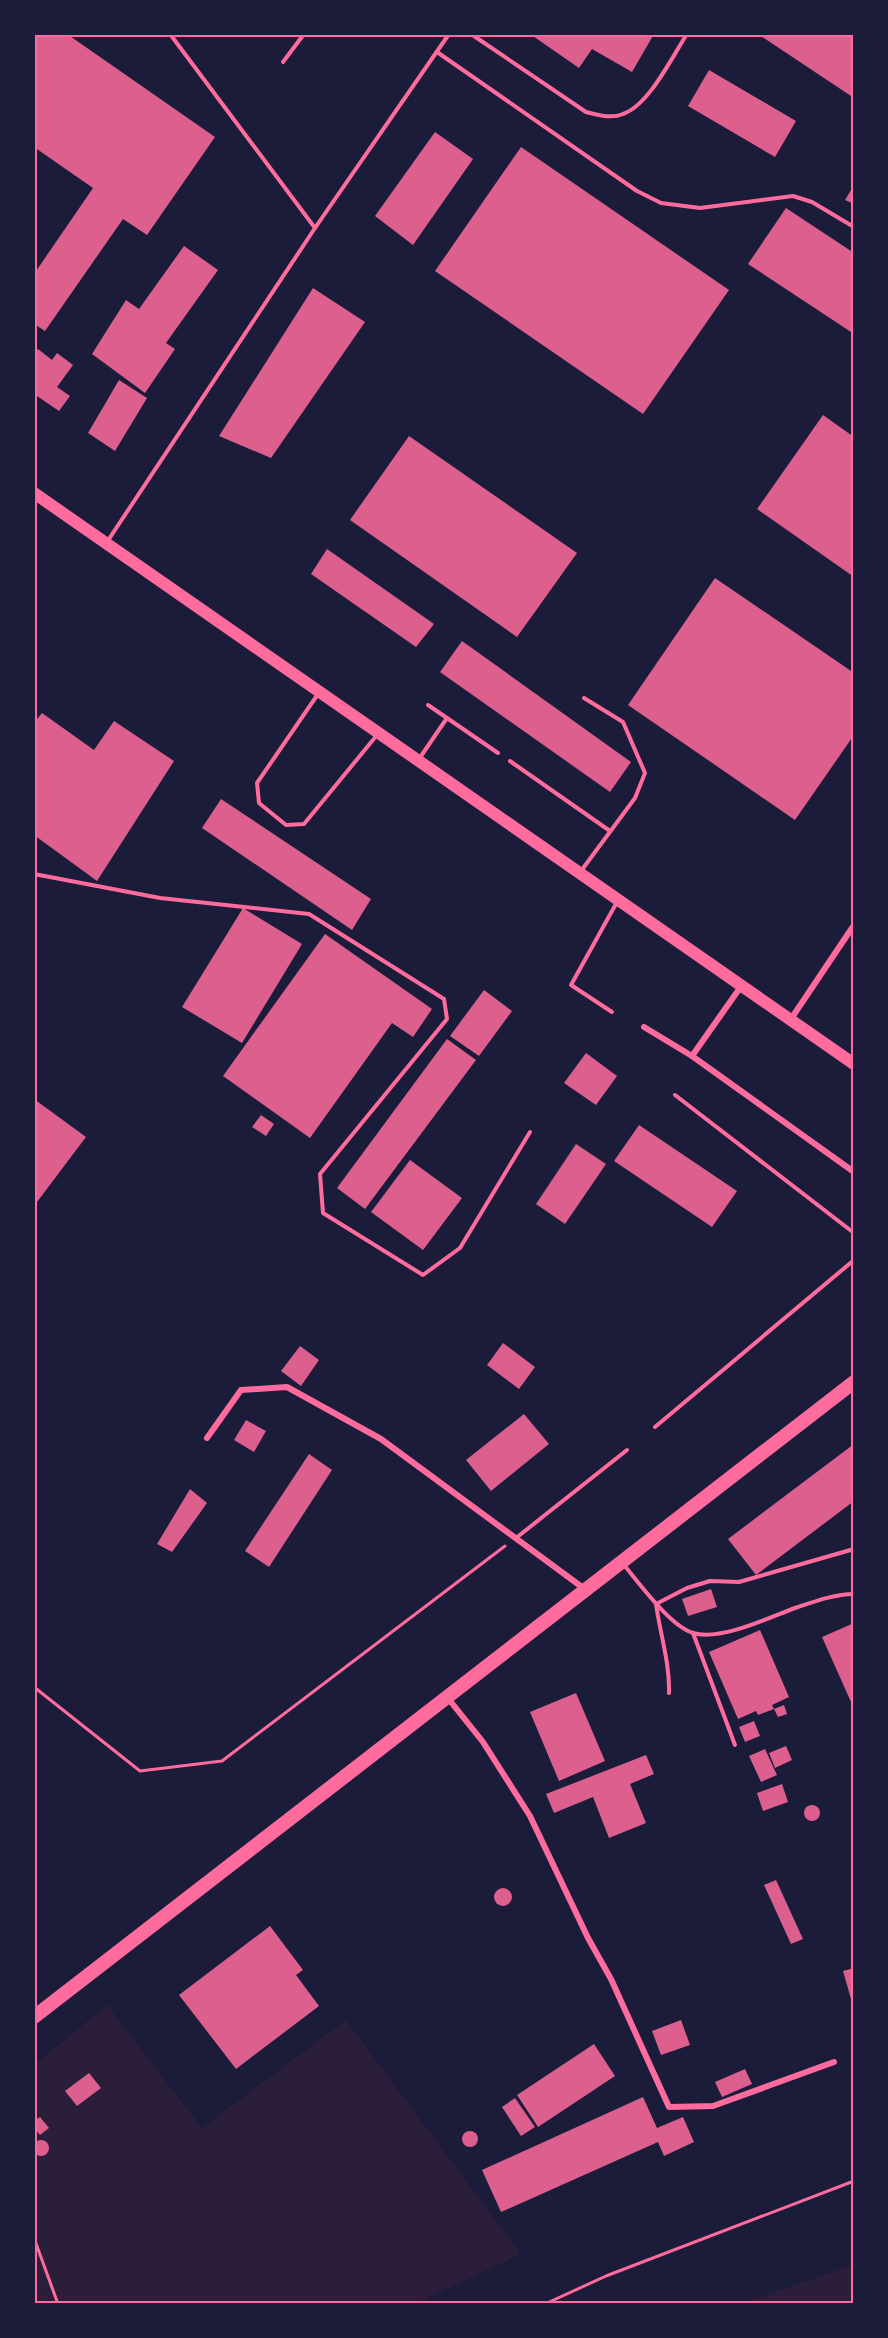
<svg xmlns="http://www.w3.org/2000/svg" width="888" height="2338" font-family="'Noto Serif',serif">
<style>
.green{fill:#2a1e3b}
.building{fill:#dd5f8e}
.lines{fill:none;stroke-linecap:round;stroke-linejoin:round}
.path{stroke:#ff6b9d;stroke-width:3}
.service{stroke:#ff6b9d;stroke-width:4}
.minor{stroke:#ff6b9d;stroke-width:6}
.secondary{stroke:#ff6b9d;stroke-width:12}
.trunk{stroke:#ff6b9d;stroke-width:14}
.neatline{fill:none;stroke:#ff6b9d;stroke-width:2}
</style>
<rect width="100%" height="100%" fill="#1b1b3a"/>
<g class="green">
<polygon points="107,2005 202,2128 346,2020 521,2254 417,2303 35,2304 35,2064"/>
<polygon points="853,2265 853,2303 742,2303"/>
</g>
<g class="building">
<polygon points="34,34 67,34 215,137 147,235 123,219 45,331 34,324 34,274 93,188 34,147"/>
<polygon points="530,34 654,34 632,72 592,49 579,68"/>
<polygon points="758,34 854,34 854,98"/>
<polygon points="709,70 796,121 775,157 688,106"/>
<polygon points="435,132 473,159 413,245 375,216"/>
<polygon points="521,147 729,290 643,414 435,271"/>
<polygon points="854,185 854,204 845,200"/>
<polygon points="786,208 854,253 854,334 748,264"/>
<polygon points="184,246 218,270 166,343 175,349 145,393 92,354 126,300 139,309"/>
<polygon points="313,288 365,322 271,458 219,436"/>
<polygon points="38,349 52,360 57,353 73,365 57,387 70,396 59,411 34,394 34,353"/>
<polygon points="119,380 147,398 115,451 88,433"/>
<polygon points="823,415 854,437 854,577 757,509"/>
<polygon points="409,436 577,553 517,637 350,520"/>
<polygon points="327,549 434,624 416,647 311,574"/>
<polygon points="715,578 854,673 854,735 795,820 628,705"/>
<polygon points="462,641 631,762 610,792 440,672"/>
<polygon points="42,713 94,750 114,721 174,761 97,881 34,835 34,723"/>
<polygon points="221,799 371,899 352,930 202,828"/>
<polygon points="243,908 302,944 242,1043 182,1007"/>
<polygon points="325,934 432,1009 413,1037 392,1023 310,1138 223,1076"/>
<polygon points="484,990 512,1011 479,1056 450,1036"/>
<polygon points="447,1039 476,1060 365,1209 337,1188"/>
<polygon points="586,1053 617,1076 596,1105 564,1083"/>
<polygon points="34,1099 86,1137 34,1206"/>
<polygon points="261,1115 274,1124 266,1136 252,1127"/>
<polygon points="639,1125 737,1191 712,1227 614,1161"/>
<polygon points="576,1144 606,1164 565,1224 536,1204"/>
<polygon points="410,1160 462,1198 423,1250 371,1212"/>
<polygon points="503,1343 535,1367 519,1389 487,1365"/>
<polygon points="300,1346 319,1360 301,1386 281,1371"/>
<polygon points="524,1414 549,1444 491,1491 466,1460"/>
<polygon points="246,1420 266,1431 254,1452 234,1440"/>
<polygon points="854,1444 854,1501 756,1575 728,1539"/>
<polygon points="309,1454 332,1470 269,1567 245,1551"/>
<polygon points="190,1489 207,1503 172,1552 157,1544"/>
<polygon points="711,1589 717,1607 688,1616 682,1599"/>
<polygon points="854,1623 854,1700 851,1702 822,1637"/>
<polygon points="760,1630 789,1697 772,1705 774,1709 758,1715 756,1711 738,1719 709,1652"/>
<polygon points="576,1693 605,1761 559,1781 530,1712"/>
<polygon points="784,1705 787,1714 778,1717 774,1709"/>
<polygon points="754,1721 760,1736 745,1742 739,1727"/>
<polygon points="786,1746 792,1760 775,1768 769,1753"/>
<polygon points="765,1749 777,1775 761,1782 749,1756"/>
<polygon points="646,1755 654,1774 630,1784 646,1823 609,1838 593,1797 554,1813 546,1794"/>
<polygon points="782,1784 788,1802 763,1811 757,1793"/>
<circle cx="812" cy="1813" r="8"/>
<polygon points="776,1880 803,1939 791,1944 764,1885"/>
<circle cx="503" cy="1897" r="9"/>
<polygon points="270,1926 303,1970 296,1975 319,2006 236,2069 179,1995"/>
<polygon points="854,1968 854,2006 853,2006 843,1971"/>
<polygon points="681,2020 690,2045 661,2055 652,2031"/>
<polygon points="594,2044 615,2076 538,2127 517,2095"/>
<polygon points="745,2069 752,2084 722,2097 715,2082"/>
<polygon points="89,2073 101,2088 77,2106 65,2091"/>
<polygon points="643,2097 657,2128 683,2117 694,2142 664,2156 658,2142 501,2212 482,2170"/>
<polygon points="515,2098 535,2127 521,2136 502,2107"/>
<polygon points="40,2117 49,2128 40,2135 34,2128 34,2121"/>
<circle cx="470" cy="2139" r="8"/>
<circle cx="41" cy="2148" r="8"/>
</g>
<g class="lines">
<g class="path">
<polyline points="34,1687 140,1771 222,1761 505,1546"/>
<polyline points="34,2238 58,2304"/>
<polyline points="545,2304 606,2276 854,2181"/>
</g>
<g class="service">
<polyline points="170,34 315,228"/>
<path d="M471,34L586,112C598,115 611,119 623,114C649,105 672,57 687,34"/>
<polyline points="437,52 637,191 661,203 700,208 793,196 812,202 854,227"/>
<polyline points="283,62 304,34"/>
<polyline points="107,542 315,228 449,34"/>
<polyline points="318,694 257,783 259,803 286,825 304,824 377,735"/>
<polyline points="428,705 498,753"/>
<polyline points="419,759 447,718"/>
<polyline points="510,761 610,831"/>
<polyline points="581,871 635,798 645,773 623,722 584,698"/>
<polyline points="34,874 160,898 309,914 444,999 447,1019 320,1174 323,1213 423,1275 460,1248 530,1132"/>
<polyline points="612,1012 571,985 617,902"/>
<polyline points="675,1095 854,1233"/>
<polyline points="655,1427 854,1260"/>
<polyline points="516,1538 627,1450"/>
<path d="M624,1565C639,1583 670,1626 693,1633C721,1641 768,1618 795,1608C813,1602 834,1594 854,1594"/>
<polyline points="693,1633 735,1745"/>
<path d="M669,1693C670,1664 660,1633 656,1604L687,1588L710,1581L739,1582L854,1549"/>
</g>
<g class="minor">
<polyline points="791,1019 854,925"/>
<polyline points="644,1027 692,1056 854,1172"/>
<polyline points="692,1056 742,985"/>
<polyline points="207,1438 241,1390 287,1387 381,1439 586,1590"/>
<polyline points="447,1697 483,1742 530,1816 588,1938 611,1979 669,2107 713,2106 834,2062"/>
</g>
<polyline class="secondary" points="34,493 854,1064"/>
<polyline class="trunk" points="34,2017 854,1382"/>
</g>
<rect width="888" height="2338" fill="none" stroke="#1b1b3a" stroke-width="72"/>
<rect x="36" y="36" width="816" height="2266" class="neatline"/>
</svg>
